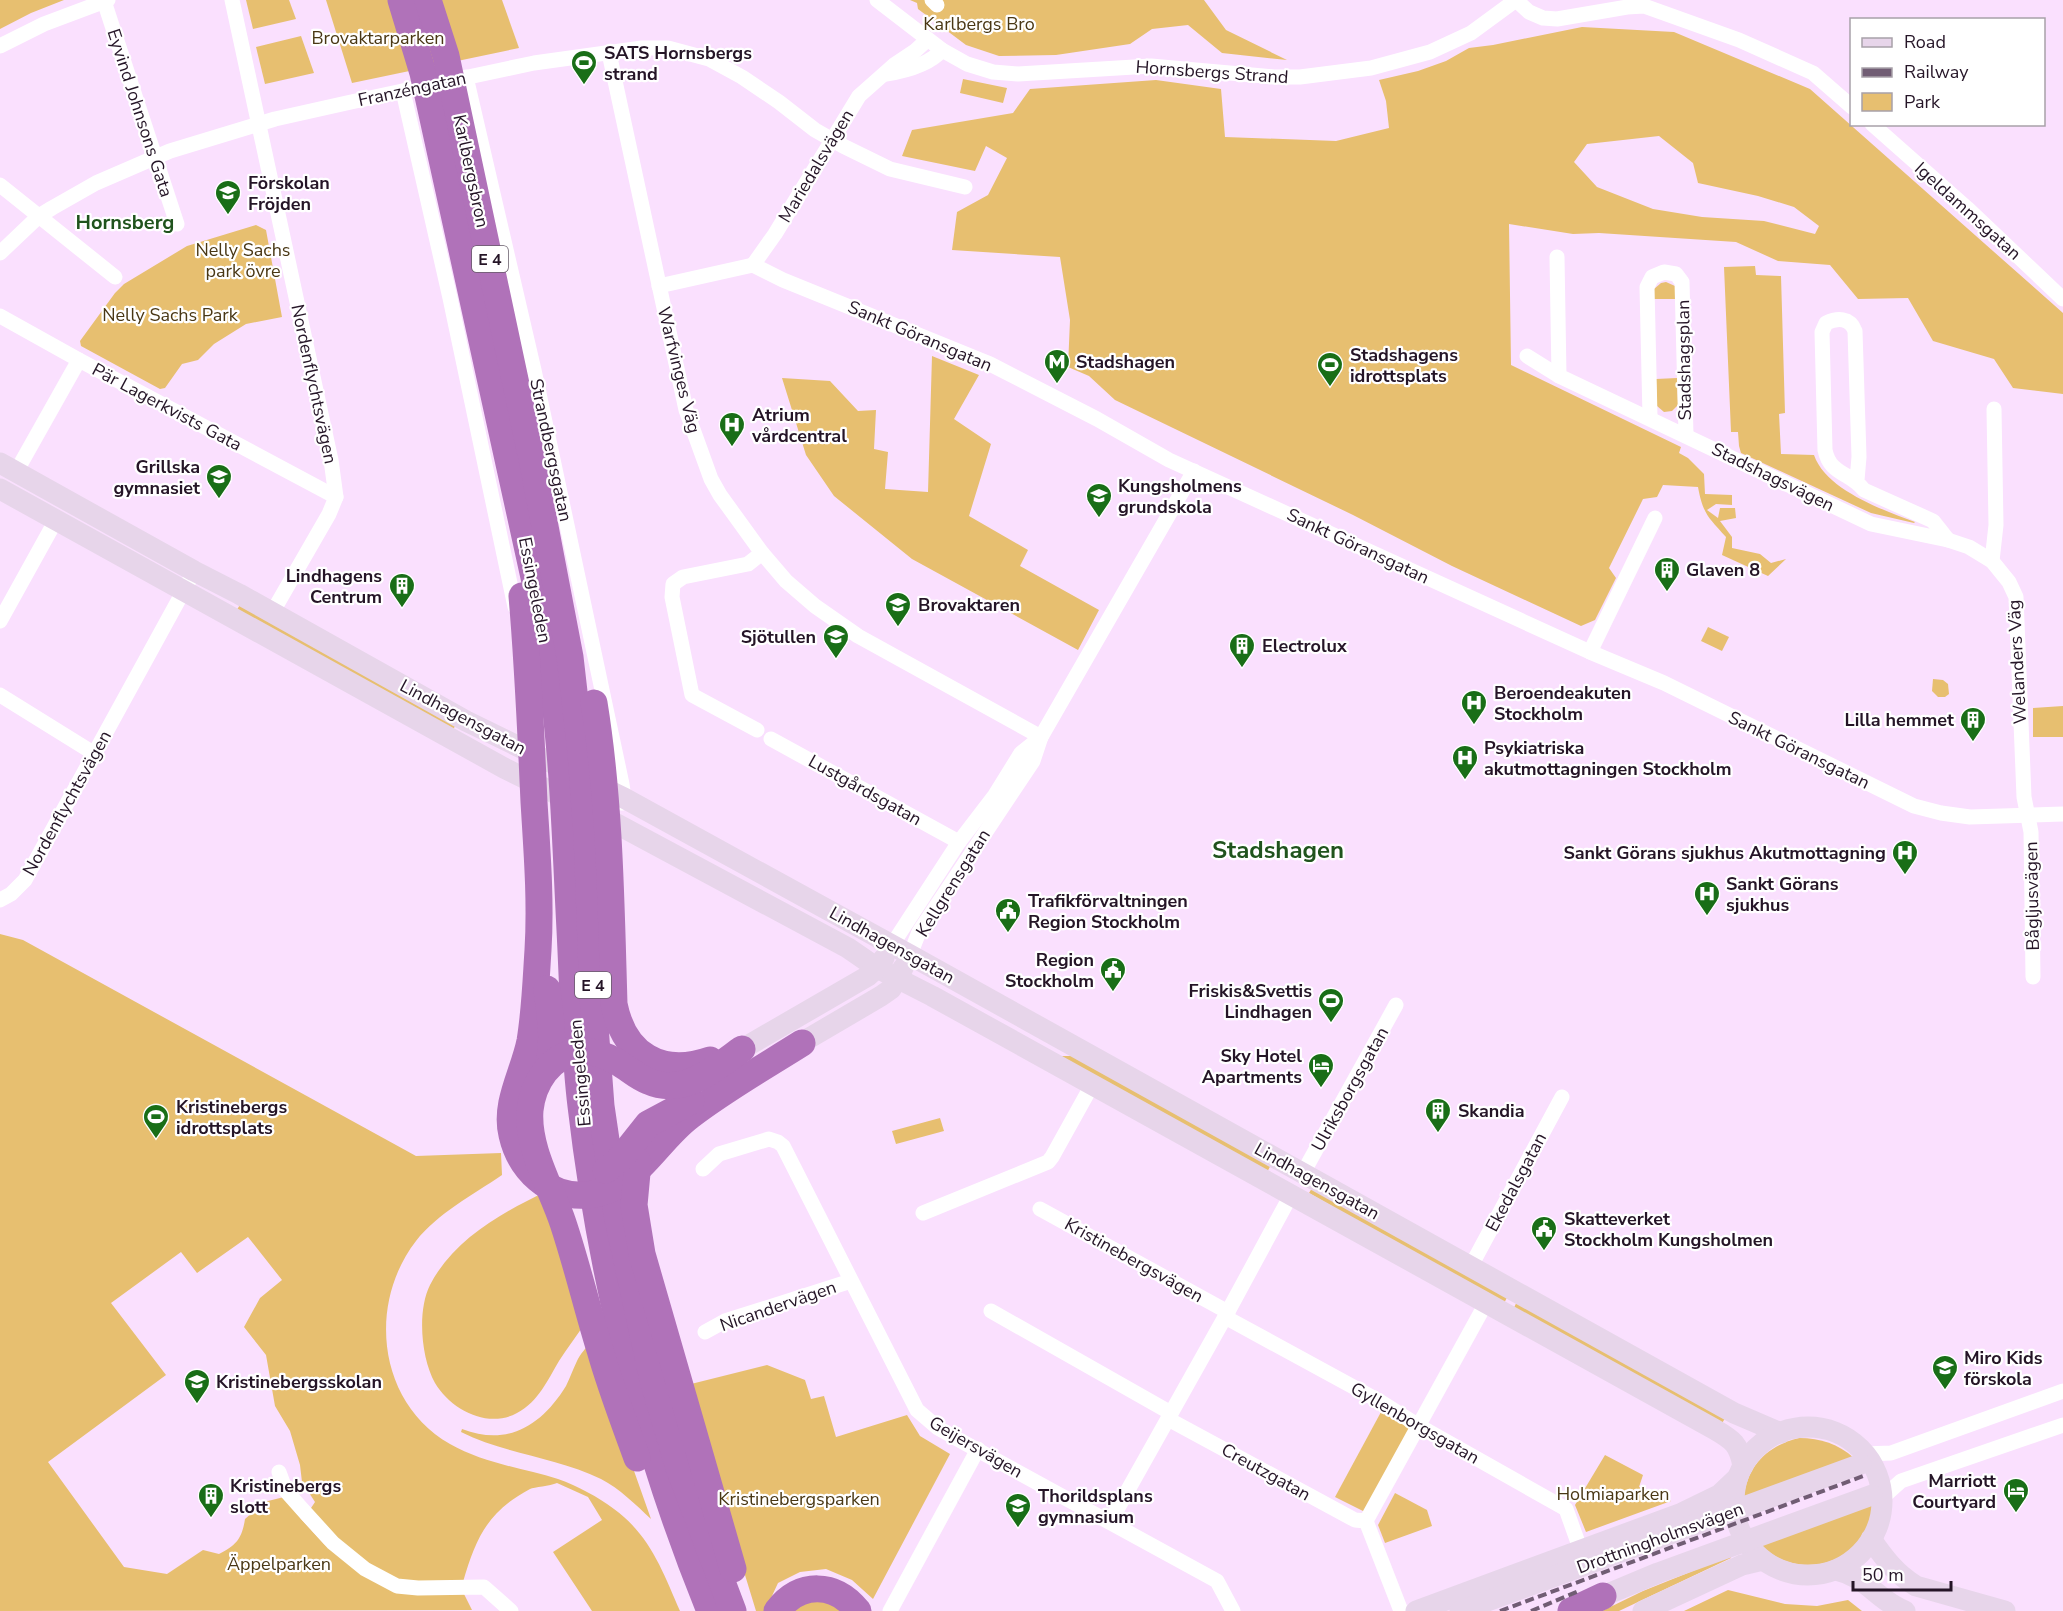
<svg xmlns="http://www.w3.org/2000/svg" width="2063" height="1611" font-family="'Nunito Sans',sans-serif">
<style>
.green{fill:#e7bf70;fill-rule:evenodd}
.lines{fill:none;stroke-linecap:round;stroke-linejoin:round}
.street{stroke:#fff;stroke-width:15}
.secondary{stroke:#e7d5ea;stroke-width:21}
.highway{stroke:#b072b9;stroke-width:27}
.rail{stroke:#715d74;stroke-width:4;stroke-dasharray:9 4.5;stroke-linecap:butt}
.labels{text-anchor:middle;stroke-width:4.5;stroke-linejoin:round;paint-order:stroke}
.shield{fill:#fff;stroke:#665b68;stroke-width:1.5}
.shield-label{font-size:16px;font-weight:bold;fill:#251527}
.park-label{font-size:18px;fill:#493714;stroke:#fff}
.poi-label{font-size:18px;font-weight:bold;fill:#251527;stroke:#fff;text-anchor:start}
.street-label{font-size:18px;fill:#251527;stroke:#fff}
.neighbourhood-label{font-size:20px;font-weight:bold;fill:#20531d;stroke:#fff}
.district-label{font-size:24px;font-weight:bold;fill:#20531d;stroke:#fff}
</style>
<rect width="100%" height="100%" fill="#fae0fe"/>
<g class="green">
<polygon points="0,0 64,0 31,13 0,29"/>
<polygon points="246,0 289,0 296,19 253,29"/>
<polygon points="326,0 502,0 519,48 352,83"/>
<polygon points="910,0 1204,0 1226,30 1287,60 1222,53 1188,25 1152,29 1130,44 1056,55 999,56 966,45 918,9 917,3"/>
<path d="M1582,27L1674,32L1810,89L2063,313V394L2013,388L1994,359L1933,341L1908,298L1858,299L1830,265L1778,261L1736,242L1599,233L1573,234L1509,224L1511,365L1681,447L1679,453L1688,458L1704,474L1705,494L1732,495V505L1716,504L1707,510L1718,518L1720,508H1735L1736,518L1720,521L1732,537V548L1760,554L1771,563L1786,559L1768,576L1722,555L1726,537C1708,517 1703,514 1698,487L1663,485L1657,497L1643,499L1609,568L1616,578L1595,620L1581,626L1452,566L1353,515L1115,400L1089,376L1068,367L1070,320L1060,257L952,250L957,212L988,195L1007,158L986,146L975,171L902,156L912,130L1013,113L1030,89L1156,80L1221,89L1225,137L1336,141L1389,128L1386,101L1379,80L1418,71L1446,61L1469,48L1493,45ZM1659,136L1693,163L1698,183L1758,196L1794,207L1819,226L1815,234L1764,221L1702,217L1653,209L1597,187L1574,162L1587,144Z"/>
<polygon points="301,36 314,73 265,84 256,47"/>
<polygon points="963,79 1007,88 1003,103 960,93"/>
<polygon points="256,225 266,230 282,317 246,324 214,344 198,360 182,364 165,388 160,389 81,346 80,341 115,293 124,284 187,246"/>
<path d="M1755,266L1756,275L1781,276L1785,413L1779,414L1781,454L1814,455C1826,490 1883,510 1915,522L1914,523L1871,513L1741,453L1739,446L1738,432H1731L1724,267Z"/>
<polygon points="1666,282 1675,286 1678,299 1654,299 1654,289 1661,283"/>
<polygon points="932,356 979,375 954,419 991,444 969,516 1028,550 1020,566 1099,610 1078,650 912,559 834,496 806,455 782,378 830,381 858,411 876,410 874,449 888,452 885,489 928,492"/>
<polygon points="1677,378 1678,405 1672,411 1664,412 1657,406 1656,379"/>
<polygon points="241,603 457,722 452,732 235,613"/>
<polygon points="1708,627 1729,637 1722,651 1701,641"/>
<polygon points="1933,679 1943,680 1948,684 1949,694 1945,697 1938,697 1932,691"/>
<polygon points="2063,706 2063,737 2033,737 2033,708"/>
<path d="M0,934L23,940L416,1156L501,1153L502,1175C473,1195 438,1213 416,1241C367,1304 378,1403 450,1444C483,1463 522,1468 558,1479C578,1486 598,1497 614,1509C650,1535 663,1572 680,1611H592L553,1552L602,1520L588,1497L557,1483C550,1486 534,1487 530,1489C487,1512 476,1538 463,1582C446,1581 413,1583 397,1579C368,1572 330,1532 309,1511L315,1502L302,1482L300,1465L290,1431L275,1406L266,1355L244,1327L260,1298L282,1280L248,1237L197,1273L181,1252L111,1303L166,1375L48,1462L124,1567L167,1574L203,1550L219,1554C237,1545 242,1538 245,1519L264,1502L284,1497L301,1519L324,1544L364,1576L463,1592L472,1610L0,1611Z"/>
<polygon points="1061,1056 1074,1056 1272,1163 1266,1174"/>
<polygon points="940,1118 944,1131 896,1144 892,1131"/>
<polygon points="1312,1188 1509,1294 1503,1305 1309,1193"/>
<path d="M545,1192L585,1323C577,1336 567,1348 559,1361C547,1381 539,1401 517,1413C488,1429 451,1410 435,1383C421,1358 417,1311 430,1285C453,1240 501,1213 545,1192Z"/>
<polygon points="1518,1299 1727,1415 1721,1425 1513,1310"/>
<path d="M591,1342L616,1420L651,1519C635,1504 620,1489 601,1479C556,1457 505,1454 461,1432L462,1429C508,1447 542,1425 566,1386C570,1378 573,1369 577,1361C580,1354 586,1348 591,1342Z"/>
<polygon points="767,1365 805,1380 811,1399 824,1396 836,1437 907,1415 920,1436 950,1454 873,1599 852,1580 826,1569 800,1572 778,1583 765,1611 756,1611 687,1385"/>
<polygon points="1381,1412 1410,1427 1365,1512 1335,1497"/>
<path d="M1799,1438C1821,1438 1838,1444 1854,1458L1744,1498C1746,1466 1769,1445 1799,1438Z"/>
<polygon points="1605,1455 1643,1475 1639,1487 1671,1501 1586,1532 1575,1505"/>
<polygon points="1395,1493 1427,1510 1432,1526 1385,1543 1378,1525"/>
<path d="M1872,1504C1872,1562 1799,1585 1761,1545Z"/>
<polygon points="1730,1556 1731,1558 1619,1611 1602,1611 1643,1591"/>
<polygon points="1728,1590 1785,1604 1817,1606 1848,1600 1862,1611 1684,1611"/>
<polygon points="816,1597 848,1611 788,1611"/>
</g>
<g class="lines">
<g class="street">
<polyline points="232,0 331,460 336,497 329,514 272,613"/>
<polyline points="877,0 942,50 967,64 993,72 1018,74 1151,66 1274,77 1300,77 1371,68 1430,52 1471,33 1516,0"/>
<polyline points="932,0 937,5"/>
<polyline points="1516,0 1529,12 1543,18 1557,19 1627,7 1644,6 1739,40 1813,73 1852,107"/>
<polyline points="104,1 177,224"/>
<polyline points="0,46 44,24 108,0"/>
<polyline points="609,53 686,410 711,479 720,495 762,553 786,581 815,606 858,636 1041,737"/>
<path d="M886,74C905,71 929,65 942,50"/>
<polyline points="466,77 534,370 622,784 624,798 622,803"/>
<polyline points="403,91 450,298 515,607"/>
<polyline points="1872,124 1967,208 2063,299"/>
<polyline points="0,185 115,277"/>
<polyline points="0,253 39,216 52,208 96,183 170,151 275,119 351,102 534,63 642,48 668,48 709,59 742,77 779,102 815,130 843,146 890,169 965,187"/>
<polyline points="1557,257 1559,376 1871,524 1948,540 1969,547 1992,561 2009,582 2016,597 2024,797 2031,832 2033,977"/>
<polyline points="753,265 775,234 859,96 894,65 915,51 927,40"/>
<polyline points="659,286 753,265 783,280 990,364 1097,419 1169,460 1590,652 1664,683 1914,806 1941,813 1970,817 2063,814"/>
<polyline points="0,316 79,360 336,497"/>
<polyline points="1527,356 1559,376"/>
<polyline points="1650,417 1647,287 1652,277 1664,272 1676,274 1682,282 1686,435"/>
<polyline points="16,472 79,360"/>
<path d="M1857,480L1859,457L1855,331C1850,317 1837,318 1826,323L1822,332L1825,450C1830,475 1850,472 1864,490L1933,521L1948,540"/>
<polyline points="1992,561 1996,525 1994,409"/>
<polyline points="0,621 56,520"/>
<polyline points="1590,652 1655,518"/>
<polyline points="0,695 95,754"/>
<polyline points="757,730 692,695 672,597 673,584 683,577 748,564 762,553"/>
<polyline points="771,739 959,842"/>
<polyline points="0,900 11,894 25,880 189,581"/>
<polyline points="892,945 959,842 995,795 1021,753 1041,737"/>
<polyline points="910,955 919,932 1033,761 1041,737 1194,471"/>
<polyline points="703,1169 719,1154 769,1139 778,1142 783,1146 917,1410 938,1428 961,1441 1217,1581 1233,1611"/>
<polyline points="1303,1173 1396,1005"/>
<polyline points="1040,1209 1228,1312"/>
<polyline points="923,1213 1048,1162 1052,1157 1092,1085"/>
<polyline points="1471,1266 1562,1097"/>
<polyline points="991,1311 1171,1413"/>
<polyline points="1225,1317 1381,1402 1419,1426 1566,1509 1581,1551"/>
<polyline points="705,1332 725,1321 851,1281"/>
<polyline points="1168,1419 1355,1520 1366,1521"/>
<polyline points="1864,1454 1891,1453 2063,1391"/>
<polyline points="279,1472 286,1491 302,1509 333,1543 365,1569 397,1586 418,1588 484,1587 511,1611"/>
<polyline points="1881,1499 1901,1481 2063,1425"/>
<polyline points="1110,1522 1225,1317 1291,1195"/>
<polyline points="890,1611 978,1449"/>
<polyline points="1401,1611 1366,1521 1486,1303"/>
</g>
<g class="secondary">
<polyline points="0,463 194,571 239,594 466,721 624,798 910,955 1734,1413 1781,1433"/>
<path d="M0,489L504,768L613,822L848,948L877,968L932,996L1714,1429C1733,1440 1739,1444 1743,1466"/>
<polyline points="742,1049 868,976 877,968 884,958"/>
<polyline points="789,1050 881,996 891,989 903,968"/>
<circle cx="1808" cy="1501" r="74"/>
<path d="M1871,1539C1884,1558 1896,1574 1916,1586L2005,1611"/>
<path d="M1836,1570C1867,1577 1877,1600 1905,1611"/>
<polyline points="1590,1604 1603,1596 1658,1573 1872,1495"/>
<polyline points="1416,1611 1682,1513 1719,1495 1738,1477"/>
<polyline points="1460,1611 1861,1464"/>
<polyline points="1643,1611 1742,1565 1763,1560"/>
</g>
<g class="highway">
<path d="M401,0L423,73L539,600C545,634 550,668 555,703C564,778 566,854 570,930C573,988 574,1048 581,1106C601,1279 644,1449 710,1611"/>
<polyline points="428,0 446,56 533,464 570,657 581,753 587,837 593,999 601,1106 617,1215 654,1384 679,1468 733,1611"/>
<path d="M522,596C528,665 531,733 534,802C537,851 541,901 538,950C536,980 535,1011 530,1041C524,1072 504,1103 512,1135C520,1170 549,1198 587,1195C634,1192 656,1141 690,1116C725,1089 764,1067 802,1043"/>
<path d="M594,703C610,802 611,904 614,1004C624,1055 661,1077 710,1060"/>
<path d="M547,989C550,1016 555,1040 548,1067"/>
<polyline points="638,1162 634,1205 642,1254 733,1569"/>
<polyline points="606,1170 621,1158 648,1124 691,1101"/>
<path d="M637,1458C624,1422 610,1386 600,1350C587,1308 577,1265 563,1223C551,1187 527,1149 530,1110C533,1083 550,1055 579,1052C593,1050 605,1055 617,1062C628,1068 637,1077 648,1081C683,1097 714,1069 742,1049"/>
<path d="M777,1611C800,1581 835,1582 858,1611"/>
<polyline points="1571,1611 1603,1596"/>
</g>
<g class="rail">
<polyline points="1500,1611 1866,1475"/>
<polyline points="1531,1611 1579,1591"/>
</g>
</g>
<defs>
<symbol id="stadium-pin" viewBox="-11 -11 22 30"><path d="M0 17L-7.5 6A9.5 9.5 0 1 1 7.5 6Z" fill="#196e17" stroke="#fff"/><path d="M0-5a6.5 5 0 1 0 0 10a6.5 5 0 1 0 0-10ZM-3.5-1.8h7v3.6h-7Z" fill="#fff"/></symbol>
<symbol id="school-pin" viewBox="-11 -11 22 30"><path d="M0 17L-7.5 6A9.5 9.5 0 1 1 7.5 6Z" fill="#196e17" stroke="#fff"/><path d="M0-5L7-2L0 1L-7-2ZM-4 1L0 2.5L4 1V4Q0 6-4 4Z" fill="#fff"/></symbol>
<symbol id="metro-pin" viewBox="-11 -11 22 30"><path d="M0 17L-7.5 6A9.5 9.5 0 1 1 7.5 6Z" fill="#196e17" stroke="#fff"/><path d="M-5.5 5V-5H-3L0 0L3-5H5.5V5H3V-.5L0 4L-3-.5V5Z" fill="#fff"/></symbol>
<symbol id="hospital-pin" viewBox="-11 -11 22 30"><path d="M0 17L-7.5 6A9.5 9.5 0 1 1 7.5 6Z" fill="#196e17" stroke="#fff"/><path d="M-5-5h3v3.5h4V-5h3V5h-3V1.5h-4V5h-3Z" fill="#fff"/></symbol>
<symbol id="building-pin" viewBox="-11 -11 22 30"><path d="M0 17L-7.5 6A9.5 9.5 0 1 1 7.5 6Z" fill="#196e17" stroke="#fff"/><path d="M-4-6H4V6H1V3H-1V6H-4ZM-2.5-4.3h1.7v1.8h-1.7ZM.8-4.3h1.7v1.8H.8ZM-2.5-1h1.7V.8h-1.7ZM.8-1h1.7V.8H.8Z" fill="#fff"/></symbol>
<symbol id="civic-pin" viewBox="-11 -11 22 30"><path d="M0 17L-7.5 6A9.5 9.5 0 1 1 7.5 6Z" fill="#196e17" stroke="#fff"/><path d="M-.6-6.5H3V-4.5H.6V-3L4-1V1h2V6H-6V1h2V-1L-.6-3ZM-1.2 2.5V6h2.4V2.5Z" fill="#fff"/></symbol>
<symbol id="hotel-pin" viewBox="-11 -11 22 30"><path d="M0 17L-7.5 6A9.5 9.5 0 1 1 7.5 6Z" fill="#196e17" stroke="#fff"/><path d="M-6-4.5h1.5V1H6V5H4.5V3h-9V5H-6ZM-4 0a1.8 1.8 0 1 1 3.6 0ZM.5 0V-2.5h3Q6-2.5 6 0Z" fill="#fff"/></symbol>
</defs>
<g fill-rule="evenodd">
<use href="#stadium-pin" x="569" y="48" width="30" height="40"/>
<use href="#school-pin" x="213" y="178" width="30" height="40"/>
<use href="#metro-pin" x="1042" y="347" width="30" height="40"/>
<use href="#stadium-pin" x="1315" y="350" width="30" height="40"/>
<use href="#hospital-pin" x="717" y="410" width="30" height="40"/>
<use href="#school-pin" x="204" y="462" width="30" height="40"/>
<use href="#school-pin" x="1084" y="481" width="30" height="40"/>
<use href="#building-pin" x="1652" y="555" width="30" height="40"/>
<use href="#building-pin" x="387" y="571" width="30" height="40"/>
<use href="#school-pin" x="883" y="590" width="30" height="40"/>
<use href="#school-pin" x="821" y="622" width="30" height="40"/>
<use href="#building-pin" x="1227" y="631" width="30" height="40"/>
<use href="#hospital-pin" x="1459" y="688" width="30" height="40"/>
<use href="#building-pin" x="1958" y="705" width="30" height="40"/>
<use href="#hospital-pin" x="1450" y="743" width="30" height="40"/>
<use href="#hospital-pin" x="1890" y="838" width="30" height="40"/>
<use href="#hospital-pin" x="1692" y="879" width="30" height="40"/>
<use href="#civic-pin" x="993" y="896" width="30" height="40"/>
<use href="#civic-pin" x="1098" y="955" width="30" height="40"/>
<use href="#stadium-pin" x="1316" y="986" width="30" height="40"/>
<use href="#hotel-pin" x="1306" y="1051" width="30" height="40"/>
<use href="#building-pin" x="1423" y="1096" width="30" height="40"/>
<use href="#stadium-pin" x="141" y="1102" width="30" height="40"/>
<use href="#civic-pin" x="1529" y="1214" width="30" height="40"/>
<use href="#school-pin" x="1930" y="1353" width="30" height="40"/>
<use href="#school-pin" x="182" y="1367" width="30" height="40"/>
<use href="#hotel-pin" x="2001" y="1476" width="30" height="40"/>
<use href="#building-pin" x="196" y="1481" width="30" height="40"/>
<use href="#school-pin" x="1003" y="1491" width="30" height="40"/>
</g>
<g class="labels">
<g class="shield">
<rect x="472" y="246" width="36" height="26" rx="4.5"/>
<rect x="575" y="972" width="36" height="26" rx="4.5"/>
</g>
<g class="shield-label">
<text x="490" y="265">E 4</text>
<text x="593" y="991">E 4</text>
</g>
<g class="park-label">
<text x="979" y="30">Karlbergs Bro</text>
<text x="378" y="44">Brovaktarparken</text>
<text x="243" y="256">Nelly Sachs<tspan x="243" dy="21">park övre</tspan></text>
<text x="170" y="321">Nelly Sachs Park</text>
<text x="1613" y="1500">Holmiaparken</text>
<text x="799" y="1505">Kristinebergsparken</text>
<text x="279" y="1570">Äppelparken</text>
</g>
<g class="poi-label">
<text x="604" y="59">SATS Hornsbergs<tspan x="604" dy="21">strand</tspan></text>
<text x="248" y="189">Förskolan<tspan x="248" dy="21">Fröjden</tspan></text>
<text x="1350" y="361">Stadshagens<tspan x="1350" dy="21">idrottsplats</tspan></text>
<text x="1076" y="368">Stadshagen</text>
<text x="752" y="421">Atrium<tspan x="752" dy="21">vårdcentral</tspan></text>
<text x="200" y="473" text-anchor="end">Grillska<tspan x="200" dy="21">gymnasiet</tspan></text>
<text x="1118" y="492">Kungsholmens<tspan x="1118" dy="21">grundskola</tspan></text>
<text x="1686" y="576">Glaven 8</text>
<text x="382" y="582" text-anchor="end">Lindhagens<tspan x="382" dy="21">Centrum</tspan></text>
<text x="918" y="611">Brovaktaren</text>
<text x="816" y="643" text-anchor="end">Sjötullen</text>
<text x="1262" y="652">Electrolux</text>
<text x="1494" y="699">Beroendeakuten<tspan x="1494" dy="21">Stockholm</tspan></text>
<text x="1954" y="726" text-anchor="end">Lilla hemmet</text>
<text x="1484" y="754">Psykiatriska<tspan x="1484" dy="21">akutmottagningen Stockholm</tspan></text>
<text x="1886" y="859" text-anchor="end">Sankt Görans sjukhus Akutmottagning</text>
<text x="1726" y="890">Sankt Görans<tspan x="1726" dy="21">sjukhus</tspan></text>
<text x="1028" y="907">Trafikförvaltningen<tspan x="1028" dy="21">Region Stockholm</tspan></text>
<text x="1094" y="966" text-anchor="end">Region<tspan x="1094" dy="21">Stockholm</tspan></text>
<text x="1312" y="997" text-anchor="end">Friskis&amp;Svettis<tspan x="1312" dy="21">Lindhagen</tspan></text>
<text x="1302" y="1062" text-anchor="end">Sky Hotel<tspan x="1302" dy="21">Apartments</tspan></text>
<text x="176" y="1113">Kristinebergs<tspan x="176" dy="21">idrottsplats</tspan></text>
<text x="1458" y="1117">Skandia</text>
<text x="1564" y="1225">Skatteverket<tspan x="1564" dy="21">Stockholm Kungsholmen</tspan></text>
<text x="1964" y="1364">Miro Kids<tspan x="1964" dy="21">förskola</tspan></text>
<text x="216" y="1388">Kristinebergsskolan</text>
<text x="1996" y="1487" text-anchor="end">Marriott<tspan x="1996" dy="21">Courtyard</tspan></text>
<text x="230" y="1492">Kristinebergs<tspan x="230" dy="21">slott</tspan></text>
<text x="1038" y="1502">Thorildsplans<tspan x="1038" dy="21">gymnasium</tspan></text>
</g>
<g class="street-label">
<text transform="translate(1212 72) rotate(4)" y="6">Hornsbergs Strand</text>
<text transform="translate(412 89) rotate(-12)" y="6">Franzéngatan</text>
<text transform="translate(140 113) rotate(72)" y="6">Eyvind Johnsons Gata</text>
<text transform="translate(816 166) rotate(-59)" y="6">Mariedalsvägen</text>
<text transform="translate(471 171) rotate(78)" y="6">Karlbergsbron</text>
<text transform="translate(1968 211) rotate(42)" y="6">Igeldammsgatan</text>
<text transform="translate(920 336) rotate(23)" y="6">Sankt Göransgatan</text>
<text transform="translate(1684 360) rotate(-91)" y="6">Stadshagsplan</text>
<text transform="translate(679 370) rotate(76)" y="6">Warfvinges Väg</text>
<text transform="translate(314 384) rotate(78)" y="6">Nordenflychtsvägen</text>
<text transform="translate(167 407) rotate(28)" y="6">Pär Lagerkvists Gata</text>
<text transform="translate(551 450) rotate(78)" y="6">Strandbergsgatan</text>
<text transform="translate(1773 477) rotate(26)" y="6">Stadshagsvägen</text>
<text transform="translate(1358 546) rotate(25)" y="6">Sankt Göransgatan</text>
<text transform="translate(535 590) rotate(79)" y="6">Essingeleden</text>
<text transform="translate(2017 662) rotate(-93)" y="6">Welanders Väg</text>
<text transform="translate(463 717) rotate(28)" y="6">Lindhagensgatan</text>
<text transform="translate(1799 750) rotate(26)" y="6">Sankt Göransgatan</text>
<text transform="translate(865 790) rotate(29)" y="6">Lustgårdsgatan</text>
<text transform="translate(67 803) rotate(-61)" y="6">Nordenflychtsvägen</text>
<text transform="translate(953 883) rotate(-58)" y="6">Kellgrensgatan</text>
<text transform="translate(2032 896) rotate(-91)" y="6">Bågljusvägen</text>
<text transform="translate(892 945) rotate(29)" y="6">Lindhagensgatan</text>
<text transform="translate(580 1073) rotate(-95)" y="6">Essingeleden</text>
<text transform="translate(1350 1089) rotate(-61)" y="6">Ulriksborgsgatan</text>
<text transform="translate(1317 1181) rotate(29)" y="6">Lindhagensgatan</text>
<text transform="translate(1516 1182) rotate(-62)" y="6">Ekedalsgatan</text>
<text transform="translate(1134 1260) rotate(29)" y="6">Kristinebergsvägen</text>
<text transform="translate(778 1306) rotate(-19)" y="6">Nicandervägen</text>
<text transform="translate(1415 1423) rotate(30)" y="6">Gyllenborgsgatan</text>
<text transform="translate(976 1447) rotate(30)" y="6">Geijersvägen</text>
<text transform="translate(1266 1472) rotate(29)" y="6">Creutzgatan</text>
<text transform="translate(1660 1538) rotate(-20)" y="6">Drottningholmsvägen</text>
</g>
<g class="neighbourhood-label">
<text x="125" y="229">Hornsberg</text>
</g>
<g class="district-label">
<text x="1278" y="858">Stadshagen</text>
</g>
</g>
<rect x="1850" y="18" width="195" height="108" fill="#ffffff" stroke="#a8a1a9" stroke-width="1.5"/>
<rect x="1862" y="38" width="30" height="9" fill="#e7d5ea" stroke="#a8a1a9" stroke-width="1.5"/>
<text x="1904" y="48" font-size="18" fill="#251527">Road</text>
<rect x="1862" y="68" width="30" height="9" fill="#715d74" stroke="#a8a1a9" stroke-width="1.5"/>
<text x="1904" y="78" font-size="18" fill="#251527">Railway</text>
<rect x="1862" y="93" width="30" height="18" fill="#e7bf70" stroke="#a8a1a9" stroke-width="1.5"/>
<text x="1904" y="108" font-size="18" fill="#251527">Park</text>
<path d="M1853 1581v9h98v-9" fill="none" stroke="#251527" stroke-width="3"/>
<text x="1862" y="1581" font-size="18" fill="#251527" stroke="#ffffff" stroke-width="4.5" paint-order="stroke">50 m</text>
</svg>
